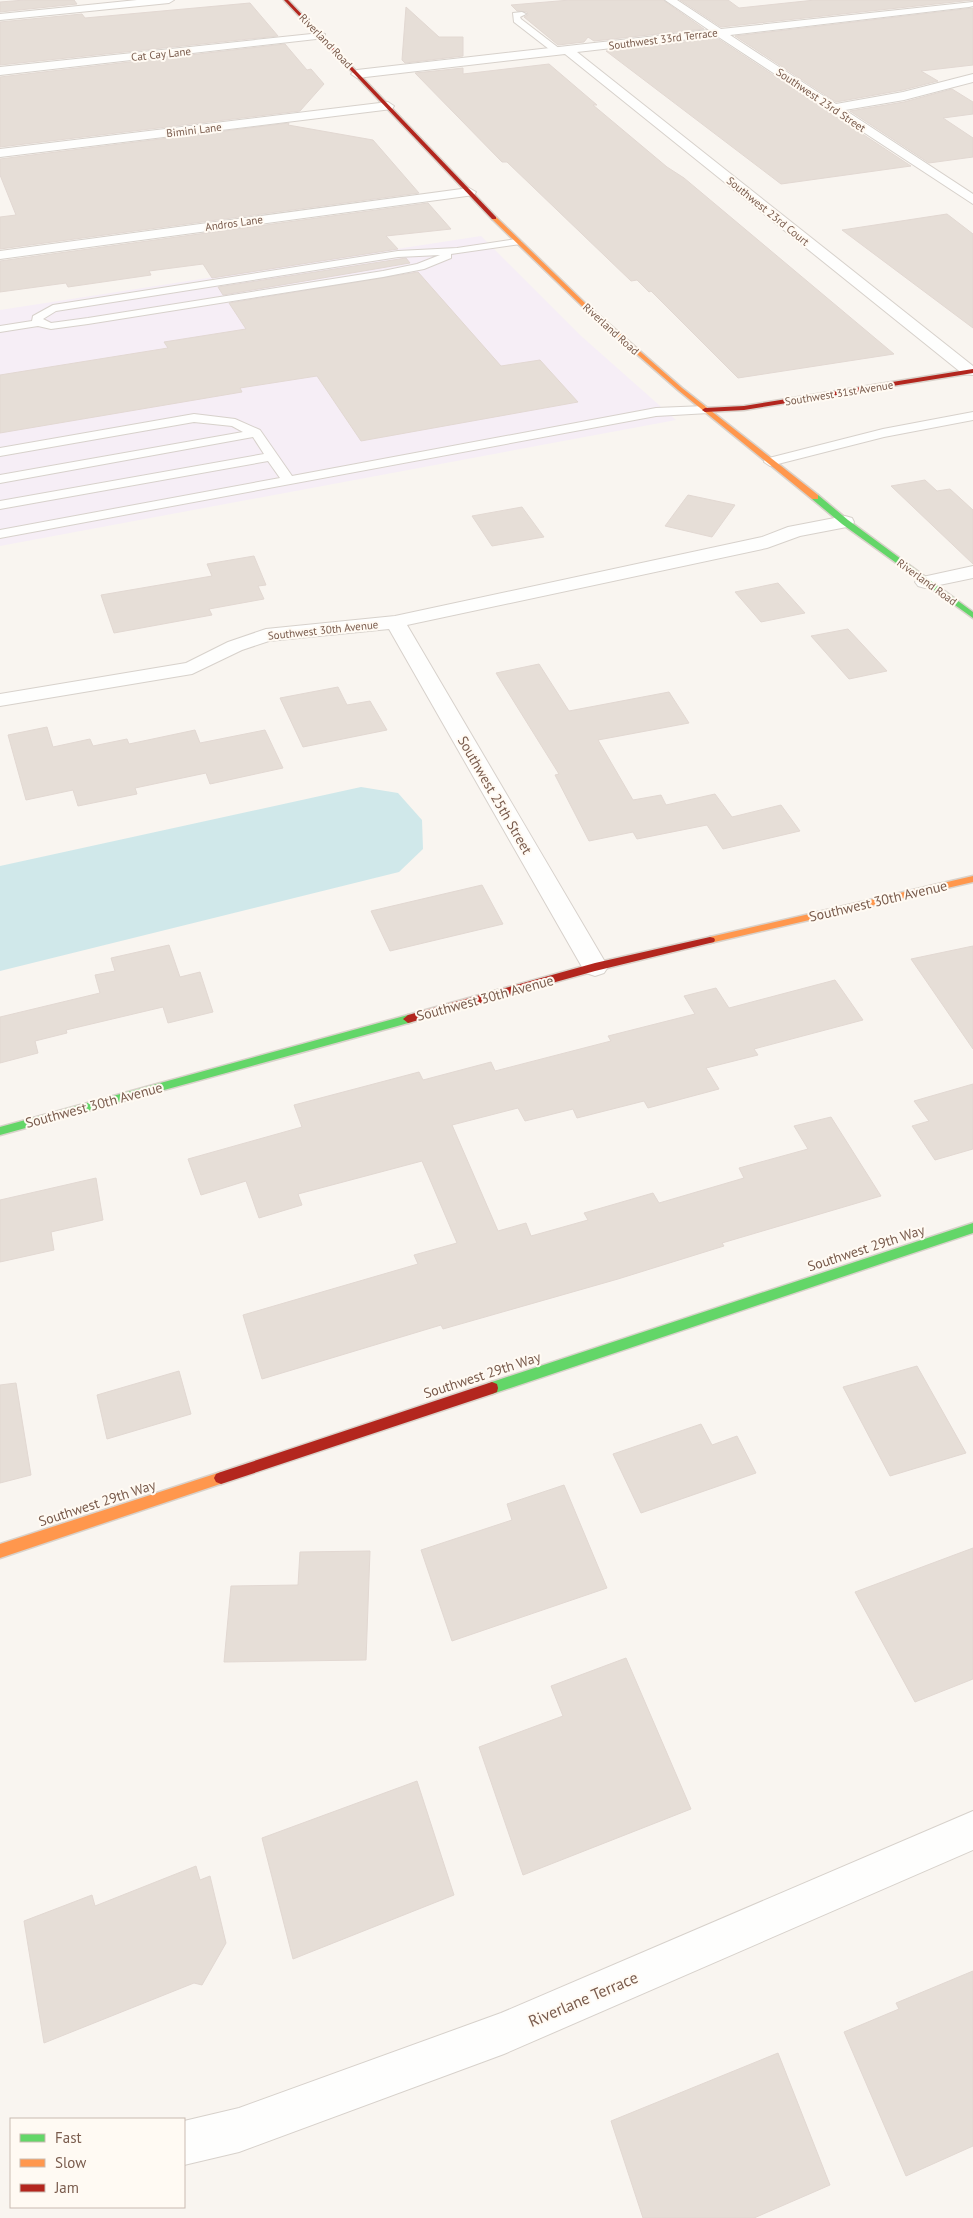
<svg xmlns="http://www.w3.org/2000/svg" width="973" height="2218" font-family="'PT Sans',sans-serif">
<style>
.education{fill:#f6eef6}
.water{fill:#d0e8ea}
.building{fill:#e6ded7;stroke:#e2d8d2}
.lines{fill:none;stroke-linecap:round;stroke-linejoin:round}
.lane-casing{stroke:#d7d1cb;stroke-width:2}
.street-casing{stroke:#d7d1cb;stroke-width:2}
.fast-casing{stroke:#d9d2cb;stroke-width:3}
.slow-casing{stroke:#d9d2cb;stroke-width:3}
.jam-casing{stroke:#d9d2cb;stroke-width:3}
.lane{fill:#fefefd;fill-rule:evenodd}
.street{fill:#fefefd;fill-rule:evenodd}
.fast{fill:#63d668;fill-rule:evenodd}
.slow{fill:#ff974d;fill-rule:evenodd}
.jam{fill:#b3261e;fill-rule:evenodd}
.labels{text-anchor:middle;stroke-width:4;stroke-linejoin:round;paint-order:stroke}
.far-street-label{font-size:11px;fill:#7a5c4d;stroke:#fffaf3}
.street-label{font-size:14px;fill:#7a5c4d;stroke:#fffaf3}
.near-street-label{font-size:16px;fill:#7a5c4d;stroke:#fffaf3}
</style>
<rect width="100%" height="100%" fill="#f9f5f0"/>
<polygon class="education" points="481,236 580,335 676,420 0,546 0,310"/>
<polygon class="water" points="361,787 398,793 422,820 423,849 399,872 0,971 0,866"/>
<g class="building">
<polygon points="25,0 74,0 77,4 0,12 0,2"/>
<polygon points="570,0 663,0 704,29 594,41 588,37 584,42 558,45 524,17 528,15 527,12 517,11 511,5"/>
<polygon points="680,0 728,0 739,8 815,0 973,0 721,27"/>
<polygon points="250,3 278,36 0,65 0,22 82,14 85,18"/>
<polygon points="406,7 439,37 463,37 463,56 405,63 402,60"/>
<polygon points="973,8 973,65 921,71 938,81 903,90 836,102 735,36"/>
<polygon points="717,38 911,166 781,184 606,51"/>
<polygon points="285,44 307,70 311,69 324,84 300,111 0,147 0,77"/>
<polygon points="549,64 597,105 593,105 667,167 684,178 894,354 738,378 651,291 649,292 637,280 631,281 507,162 502,162 415,73 463,68 463,74"/>
<polygon points="952,89 973,102 973,114 943,118 973,138 973,157 929,163 850,111 904,102"/>
<polygon points="289,123 288,125 373,140 419,193 0,249 0,217 16,215 0,175 0,159"/>
<polygon points="428,203 451,229 386,236 398,249 212,278 203,264 149,271 151,275 68,287 66,283 0,292 0,261"/>
<polygon points="947,214 973,234 973,328 842,230"/>
<polygon points="406,258 410,263 223,295 218,287"/>
<polygon points="418,272 501,366 540,360 578,402 361,441 317,376 240,388 242,392 0,433 0,375 168,348 164,342 246,329 229,303"/>
<polygon points="925,480 937,491 950,489 973,510 973,564 891,486"/>
<polygon points="688,495 735,505 712,537 665,526"/>
<polygon points="522,507 544,537 492,546 472,516"/>
<polygon points="254,556 266,585 258,586 264,599 209,609 212,615 114,633 101,595 212,576 207,564"/>
<polygon points="778,583 805,613 761,622 735,592"/>
<polygon points="848,629 887,671 849,679 811,636"/>
<polygon points="539,664 569,711 669,692 689,723 598,740 633,800 661,795 666,805 715,794 732,817 781,805 800,831 723,849 707,825 637,839 633,832 589,841 555,775 559,774 496,673"/>
<polygon points="338,687 347,705 370,701 387,730 303,747 280,698"/>
<polygon points="47,727 53,747 90,739 93,746 127,739 129,744 195,730 200,743 265,730 283,768 210,784 206,773 135,788 137,794 78,806 73,790 26,800 8,735"/>
<polygon points="482,885 503,924 390,951 371,911"/>
<polygon points="169,945 180,977 200,972 213,1012 168,1023 163,1007 66,1030 67,1033 35,1041 38,1053 0,1063 0,1017 100,993 95,975 115,971 111,958"/>
<polygon points="973,946 973,1049 911,959"/>
<polygon points="835,980 863,1020 754,1049 758,1055 706,1068 719,1089 648,1108 644,1101 577,1118 573,1109 525,1121 518,1108 452,1125 498,1231 526,1223 531,1236 588,1220 584,1213 653,1193 659,1203 744,1178 739,1168 808,1149 794,1126 831,1117 881,1196 722,1243 724,1246 618,1279 443,1329 441,1325 262,1379 243,1315 418,1264 414,1255 457,1243 422,1161 298,1194 302,1205 259,1218 246,1181 201,1195 188,1159 302,1127 294,1105 419,1072 423,1080 491,1062 495,1071 611,1041 608,1036 695,1014 684,996 716,988 729,1008"/>
<polygon points="973,1084 973,1149 935,1160 912,1126 929,1121 914,1101"/>
<polygon points="96,1178 103,1220 51,1232 54,1250 0,1262 0,1200"/>
<polygon points="917,1366 966,1453 890,1476 843,1387"/>
<polygon points="179,1371 191,1414 107,1439 97,1395"/>
<polygon points="16,1383 31,1475 0,1483 0,1385"/>
<polygon points="701,1424 712,1445 737,1436 756,1473 641,1513 613,1454"/>
<polygon points="564,1485 607,1588 452,1641 421,1550 512,1520 507,1504"/>
<polygon points="973,1548 973,1679 915,1702 855,1592"/>
<polygon points="370,1551 366,1660 224,1662 231,1586 298,1585 300,1552"/>
<polygon points="626,1658 691,1809 523,1875 479,1747 563,1716 551,1686"/>
<polygon points="417,1781 454,1895 293,1959 262,1838"/>
<polygon points="196,1866 200,1880 210,1876 226,1943 202,1985 194,1983 44,2043 24,1921 92,1895 95,1906"/>
<polygon points="973,1971 973,2146 906,2176 844,2032 899,2009 896,2003"/>
<polygon points="778,2053 830,2185 754,2218 643,2218 611,2121"/>
</g>
<g class="lines">
<defs>
<g id="lane">
<polygon points="522,12 526,14 520,17 521,19 560,49 560,53 554,53 514,22 513,13"/>
<path d="M517,239L522,242L521,244L451,254V258L424,269L383,277L88,324L51,329L38,326L0,332V326L32,321L33,316L53,305L398,251L457,248ZM440,255L417,264L383,271L88,318L51,323L43,319L56,311L398,257Z"/>
<polygon points="705,406 711,410 709,413 656,416 0,538 0,530 280,478 268,461 0,509 0,501 264,454 253,437 0,483 0,475 243,432 232,426 194,422 0,456 0,448 194,414 235,419 260,430 292,476 656,408"/>
<polygon points="973,412 973,420 884,437 770,466 764,462 765,459 883,429"/>
</g>
<g id="street">
<polygon points="137,0 174,0 169,3 0,20 0,14"/>
<polygon points="665,0 677,0 721,29 973,2 973,6 969,7 730,35 836,104 903,92 973,74 973,82 904,100 845,110 973,194 973,204 717,36 577,52 973,366 973,375 963,374 565,54 357,78 351,74 357,70 709,30"/>
<polygon points="321,33 325,34 325,38 0,75 0,67"/>
<polygon points="388,102 394,106 392,109 0,157 0,149"/>
<polygon points="469,188 476,192 474,195 0,259 0,251"/>
<polygon points="845,516 852,518 854,522 852,526 800,536 767,548 407,625 608,967 604,973 595,976 586,973 582,967 389,629 269,641 242,650 192,674 0,706 0,694 186,663 228,642 266,629 395,616 762,537 788,527"/>
<polygon points="973,566 973,578 925,588 918,586 915,582 918,578"/>
<polygon points="973,1811 973,1850 504,2054 239,2152 184,2165 184,2121 239,2108 501,2013"/>
</g>
<g id="fast">
<polygon points="812,495 818,495 848,520 973,612 973,618 842,524 812,499"/>
<polygon points="408,1015 413,1019 412,1022 0,1135 0,1127"/>
<polygon points="973,1223 973,1233 492,1394 487,1392 486,1388 487,1384 492,1382"/>
</g>
<g id="slow">
<polygon points="492,217 496,217 587,305 682,388 818,495 818,499 812,499 678,390 583,307 492,219"/>
<polygon points="973,876 973,882 710,943 705,940 710,937"/>
<polygon points="221,1472 226,1474 228,1478 226,1482 0,1558 0,1544"/>
</g>
<g id="jam">
<polygon points="284,0 288,0 496,217 496,219 492,219"/>
<polygon points="973,369 973,373 744,410 705,412 702,410 705,408 744,406"/>
<polygon points="710,937 714,938 715,940 714,942 595,971 408,1023 403,1019 408,1015 595,963"/>
<polygon points="492,1382 497,1384 498,1388 497,1392 492,1394 221,1484 216,1482 214,1478 216,1474 221,1472"/>
</g>
</defs>
<use href="#lane" class="lane-casing"/>
<use href="#street" class="street-casing"/>
<use href="#fast" class="fast-casing"/>
<use href="#slow" class="slow-casing"/>
<use href="#jam" class="jam-casing"/>
<use href="#lane" class="lane"/>
<use href="#street" class="street"/>
<use href="#fast" class="fast"/>
<use href="#slow" class="slow"/>
<use href="#jam" class="jam"/>
</g>
<g class="labels">
<g class="far-street-label">
<text transform="translate(663 39) rotate(-7)" y="4">Southwest 33rd Terrace</text>
<text transform="translate(326 41) rotate(46)" y="4">Riverland Road</text>
<text transform="translate(161 54) rotate(-6)" y="4">Cat Cay Lane</text>
<text transform="translate(821 100) rotate(34)" y="4">Southwest 23rd Street</text>
<text transform="translate(194 130) rotate(-7)" y="4">Bimini Lane</text>
<text transform="translate(768 211) rotate(39)" y="4">Southwest 23rd Court</text>
<text transform="translate(234 223) rotate(-8)" y="4">Andros Lane</text>
<text transform="translate(611 329) rotate(42)" y="4">Riverland Road</text>
<text transform="translate(839 393) rotate(-9)" y="4">Southwest 31st Avenue</text>
<text transform="translate(927 582) rotate(36)" y="4">Riverland Road</text>
<text transform="translate(323 630) rotate(-6)" y="4">Southwest 30th Avenue</text>
</g>
<g class="street-label">
<text transform="translate(495 795) rotate(60)" y="5">Southwest 25th Street</text>
<text transform="translate(878 901) rotate(-13)" y="5">Southwest 30th Avenue</text>
<text transform="translate(485 998) rotate(-15)" y="5">Southwest 30th Avenue</text>
<text transform="translate(94 1105) rotate(-15)" y="5">Southwest 30th Avenue</text>
<text transform="translate(866 1248) rotate(-18)" y="5">Southwest 29th Way</text>
<text transform="translate(482 1375) rotate(-18)" y="5">Southwest 29th Way</text>
<text transform="translate(97 1503) rotate(-18)" y="5">Southwest 29th Way</text>
</g>
<g class="near-street-label">
<text transform="translate(583 1999) rotate(-23)" y="6">Riverlane Terrace</text>
</g>
</g>
<rect x="10" y="2118" width="175" height="90" fill="#fffaf3" stroke="#cabbb1"/>
<rect x="20" y="2134" width="25" height="8" fill="#63d668" stroke="#cabbb1"/>
<text x="55" y="2143" font-size="15" fill="#7a5c4d">Fast</text>
<rect x="20" y="2159" width="25" height="8" fill="#ff974d" stroke="#cabbb1"/>
<text x="55" y="2168" font-size="15" fill="#7a5c4d">Slow</text>
<rect x="20" y="2184" width="25" height="8" fill="#b3261e" stroke="#cabbb1"/>
<text x="55" y="2193" font-size="15" fill="#7a5c4d">Jam</text>
</svg>
